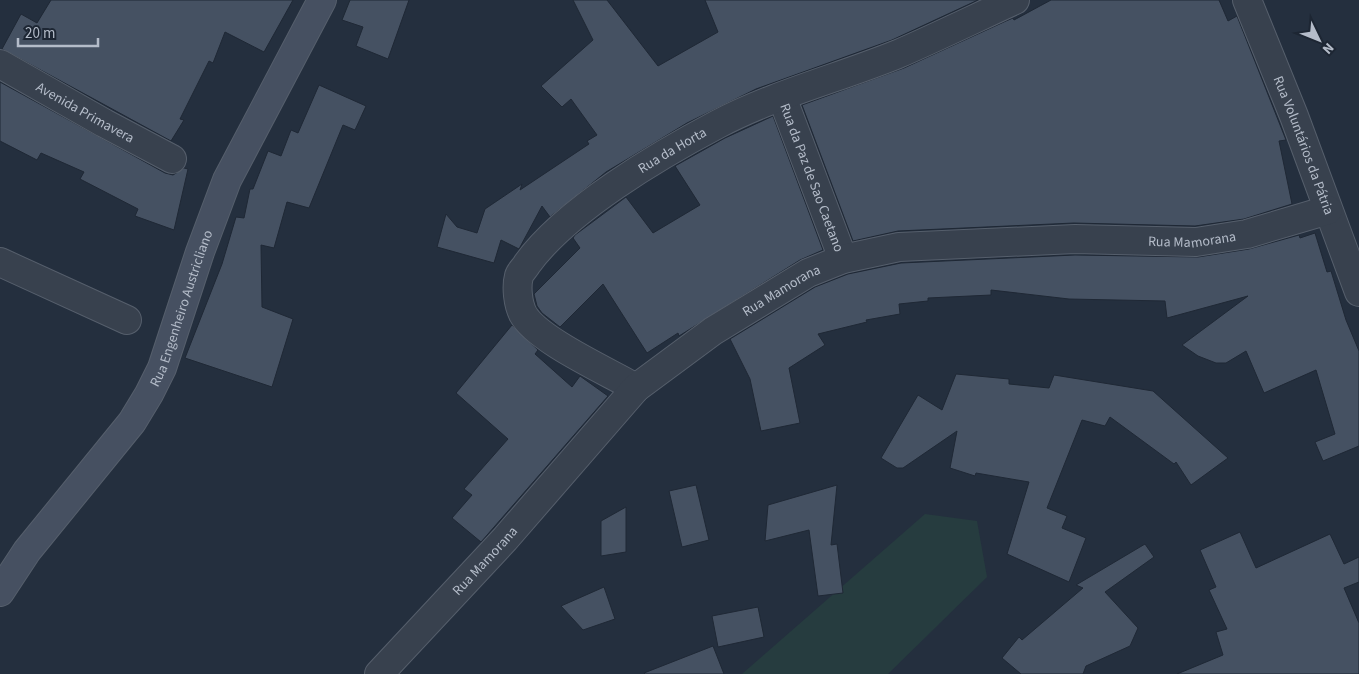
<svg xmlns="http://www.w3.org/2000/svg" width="1359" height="674" font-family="'Source Sans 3',sans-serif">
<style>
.green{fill:#263c3f}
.building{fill:#455162;stroke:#1f2835}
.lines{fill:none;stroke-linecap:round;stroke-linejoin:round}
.street-casing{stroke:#565f6c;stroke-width:30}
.secondary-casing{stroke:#565f6c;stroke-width:30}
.street{stroke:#38414e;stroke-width:28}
.secondary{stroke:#465061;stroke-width:28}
.labels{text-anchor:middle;stroke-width:4;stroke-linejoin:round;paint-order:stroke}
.street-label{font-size:14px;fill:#b4bcc9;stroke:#1d2633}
</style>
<rect width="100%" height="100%" fill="#242f3e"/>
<polygon class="green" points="925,514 977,521 987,577 888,674 742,674"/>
<g class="building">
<polygon points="51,0 293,0 264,52 225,32 213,63 209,61 180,119 184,120 171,141 2,49 21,14 37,23"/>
<polygon points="350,0 409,0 388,59 356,46 363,27 342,20"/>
<polygon points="573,0 607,0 658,66 718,32 705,0 978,0 892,40 756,89 687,123 606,172 550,217 542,206 519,249 501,240 494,263 437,247 446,214 457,227 477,233 485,209 522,184 520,190 589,144 587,141 597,135 571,99 562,107 541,86 593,40"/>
<polygon points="1051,0 1219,0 1228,21 1237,16 1286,140 1279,141 1292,204 1244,219 1195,226 1074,223 898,231 853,241 802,105 904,68 1006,21 1013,18 1014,20"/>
<polygon points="0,82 165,173 173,175 184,168 188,169 174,230 135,216 138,209 80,179 84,172 41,153 37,160 0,141"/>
<polygon points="319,85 366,106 355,130 343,125 309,208 287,202 274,248 261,245 262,307 293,319 272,387 185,358 222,264 236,217 244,218 250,189 253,189 268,151 281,156 291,130 298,133"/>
<polygon points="773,116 823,250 800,260 679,336 678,333 647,353 603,284 560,327 542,313 537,306 534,294 580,248 573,238 575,235 626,197 653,233 700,205 675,166 725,138"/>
<polygon points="1315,233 1327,272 1331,271 1346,320 1359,351 1359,446 1323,461 1315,442 1335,434 1316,370 1264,393 1246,351 1226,363 1216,363 1198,356 1182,345 1248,296 1167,318 1165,301 1069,299 991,290 991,295 928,298 928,301 899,304 900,314 866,320 867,322 818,334 825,345 789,368 800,423 761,431 750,379 730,339 815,287 848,274 901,263 1075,255 1198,257 1249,249 1299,235 1300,238"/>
<polygon points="512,325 538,350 535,354 572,387 580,376 608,396 481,542 452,518 472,495 464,489 508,439 456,393"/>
<polygon points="956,374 1009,379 1009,384 1049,388 1054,375 1153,391 1228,458 1191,485 1176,462 1174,464 1110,417 1105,426 1082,420 1047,508 1067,516 1062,528 1086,538 1069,582 1007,554 1029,482 976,473 975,476 950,468 957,431 903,468 897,468 881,458 918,395 942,410"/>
<polygon points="696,485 709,540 682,547 669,491"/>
<polygon points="837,485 831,545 837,544 843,593 818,596 809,530 765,541 768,505"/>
<polygon points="626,507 626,552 601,556 601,521"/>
<polygon points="1240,532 1256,568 1330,534 1344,564 1359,557 1359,582 1344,588 1359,623 1359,674 1177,674 1223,655 1216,632 1227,629 1209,590 1216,587 1200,550"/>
<polygon points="1145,544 1154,557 1105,592 1138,628 1130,646 1086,666 1083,674 1021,674 1002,658 1019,637 1022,640 1083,588 1076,585"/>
<polygon points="604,587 615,619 583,630 561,606"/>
<polygon points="758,607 764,637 718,647 712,616"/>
<polygon points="713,646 724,674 645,674 644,673"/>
</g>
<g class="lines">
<defs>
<g id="street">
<path id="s1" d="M1247,0L1294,116L1359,292"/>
<path id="s2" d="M0,64L104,123L172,159"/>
<path id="s3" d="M782,97L843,259"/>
<polyline points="0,262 127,320"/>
<path id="s4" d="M636,388C609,372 537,340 523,314C518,304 516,287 519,276C520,272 525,268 527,264C566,210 659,155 718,124C775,94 839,78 898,54C937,37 976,18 1015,0"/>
<path id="s5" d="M379,674L505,539L636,388L713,331L808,273L843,259L899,247L1075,239L1196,242L1247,234L1328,210"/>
</g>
<g id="secondary">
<path id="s6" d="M0,592L27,551L132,422L149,394L162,368L200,252L227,180L322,0"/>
</g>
</defs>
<use href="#street" class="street-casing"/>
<use href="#secondary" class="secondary-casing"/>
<use href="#street" class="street"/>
<use href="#secondary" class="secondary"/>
</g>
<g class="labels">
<g class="street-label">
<text dy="5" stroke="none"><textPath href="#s2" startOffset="98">Avenida Primavera</textPath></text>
<text dy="5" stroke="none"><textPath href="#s1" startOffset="156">Rua Voluntários da Pátria</textPath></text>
<text dy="5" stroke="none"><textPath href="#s4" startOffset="375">Rua da Horta</textPath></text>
<text dy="5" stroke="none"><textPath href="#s3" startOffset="86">Rua da Paz de Sao Caetano</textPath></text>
<text dy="5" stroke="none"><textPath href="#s5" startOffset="980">Rua Mamorana</textPath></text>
<text dy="5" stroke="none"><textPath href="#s5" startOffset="560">Rua Mamorana</textPath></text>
<text dy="5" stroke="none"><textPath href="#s6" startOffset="340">Rua Engenheiro Austricliano</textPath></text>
<text dy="5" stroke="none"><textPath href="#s5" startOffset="155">Rua Mamorana</textPath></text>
</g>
</g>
<g transform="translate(1319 40) rotate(133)" stroke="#1d2633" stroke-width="4" paint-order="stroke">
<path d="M0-4L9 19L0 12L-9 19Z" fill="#b4bcc9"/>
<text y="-8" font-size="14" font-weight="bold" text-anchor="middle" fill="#b4bcc9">N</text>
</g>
<path d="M18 38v8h80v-8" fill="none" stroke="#b4bcc9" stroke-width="2.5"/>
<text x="25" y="38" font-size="15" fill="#b4bcc9" stroke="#1d2633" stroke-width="4" paint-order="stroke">20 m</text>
</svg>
